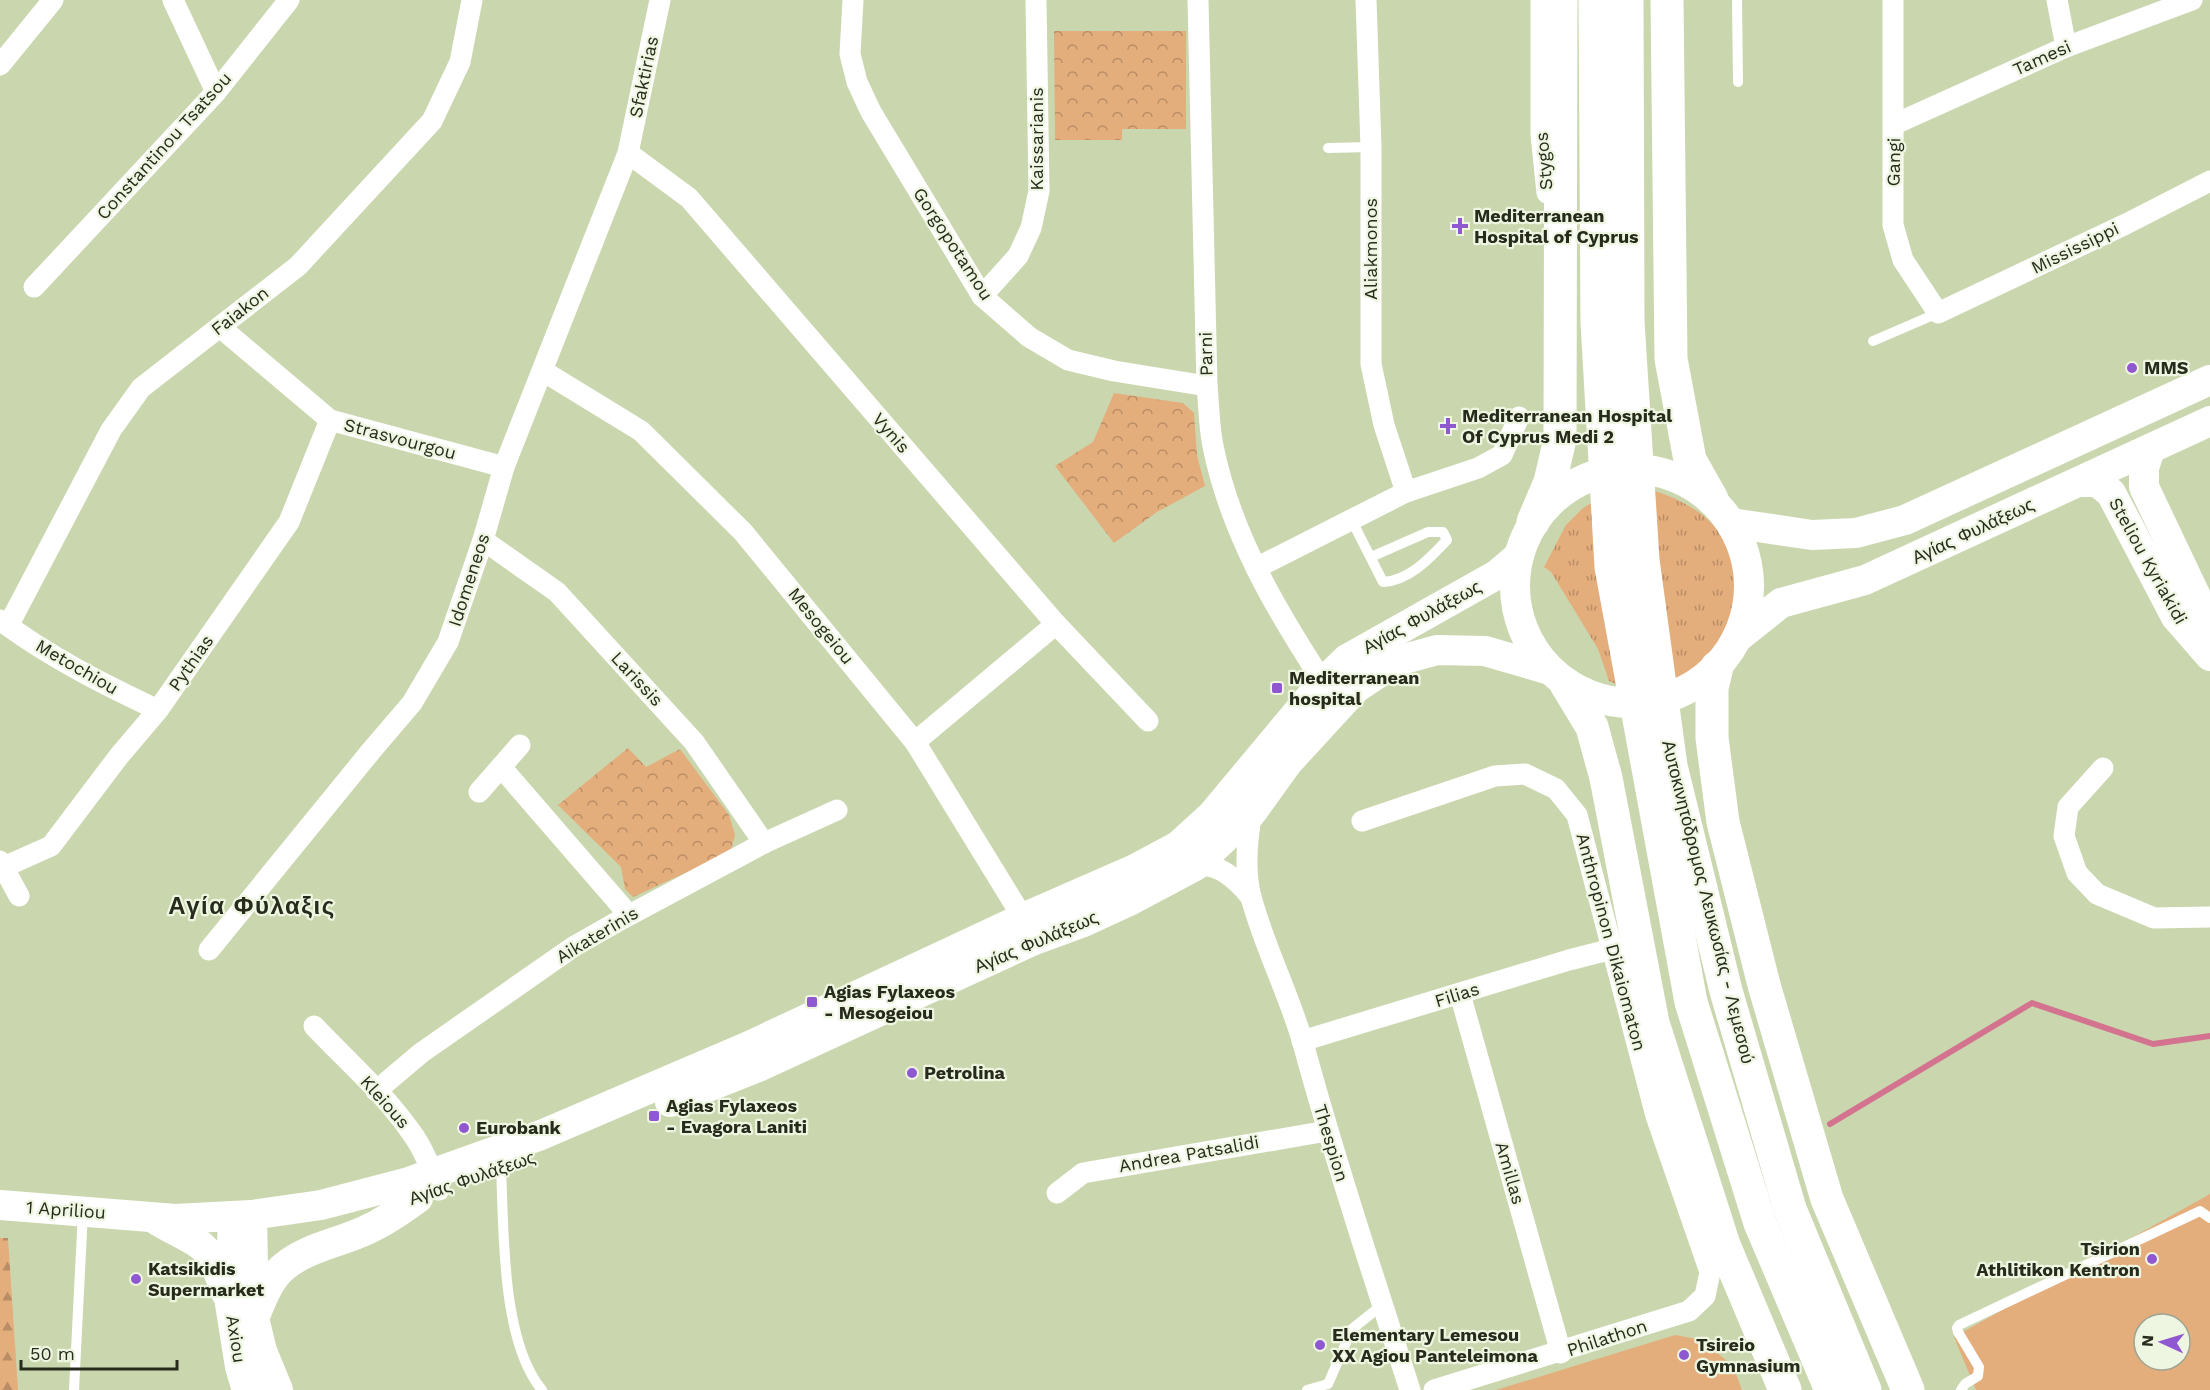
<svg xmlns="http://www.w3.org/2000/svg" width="2210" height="1390" font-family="'Work Sans',sans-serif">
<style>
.grass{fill:url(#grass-tufts)}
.forest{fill:url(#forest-firs)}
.park{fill:url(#park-crowns)}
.pitch{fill:#e4ad7c;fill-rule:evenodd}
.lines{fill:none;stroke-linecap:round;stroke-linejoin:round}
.stream{stroke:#d3738f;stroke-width:6}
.lane{stroke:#fff;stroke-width:10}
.street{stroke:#fff;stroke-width:21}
.secondary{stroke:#fff;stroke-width:30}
.highway{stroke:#fff;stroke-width:33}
.poi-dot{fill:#8f58d0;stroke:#eef5e0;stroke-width:2}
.labels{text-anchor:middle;stroke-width:4.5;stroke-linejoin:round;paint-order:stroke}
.street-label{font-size:18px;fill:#262b1c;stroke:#eef5e0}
.poi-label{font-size:18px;font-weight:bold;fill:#262b1c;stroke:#eef5e0;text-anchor:start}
.district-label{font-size:24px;font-weight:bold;letter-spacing:1.5px;fill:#262b1c;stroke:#eef5e0}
</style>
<defs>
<pattern id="grass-tufts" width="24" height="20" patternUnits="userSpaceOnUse" patternTransform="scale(1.5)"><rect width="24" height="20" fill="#e4ad7c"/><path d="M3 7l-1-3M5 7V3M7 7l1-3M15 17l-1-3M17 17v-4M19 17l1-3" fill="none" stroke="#b98d65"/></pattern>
<pattern id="forest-firs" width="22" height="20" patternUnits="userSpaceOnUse" patternTransform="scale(1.5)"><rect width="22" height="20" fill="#e4ad7c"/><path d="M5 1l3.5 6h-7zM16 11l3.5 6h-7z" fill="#b98d65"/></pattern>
<pattern id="park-crowns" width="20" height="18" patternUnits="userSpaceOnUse" patternTransform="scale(1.5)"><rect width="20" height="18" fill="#e4ad7c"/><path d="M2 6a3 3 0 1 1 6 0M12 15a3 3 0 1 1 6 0" fill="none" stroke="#b98d65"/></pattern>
</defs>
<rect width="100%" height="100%" fill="#cad7ae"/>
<path class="grass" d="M1652,490C1668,495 1684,502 1697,511C1750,547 1749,627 1702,666C1694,673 1683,684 1672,687C1665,688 1656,687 1649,687C1634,688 1624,688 1609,681L1598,649L1551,572L1544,567L1566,525L1583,508L1604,495Z"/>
<polygon class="forest" points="0,1238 8,1238 18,1390 0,1390"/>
<g class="park">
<polygon points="1054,31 1186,31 1186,129 1122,129 1122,140 1055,140"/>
<polygon points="1114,393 1183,403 1194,413 1197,455 1205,486 1157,512 1114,543 1055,466 1093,442"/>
<polygon points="628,748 646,767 680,749 729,815 735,835 731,850 724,855 633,897 625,889 621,867 558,805"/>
</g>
<g class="pitch">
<path d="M2210,1194V1390H1976L1954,1337ZM2144,1324H2180V1360H2144Z"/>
<polygon points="1675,1335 1702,1340 1733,1366 1742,1390 1496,1390"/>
</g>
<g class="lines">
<polyline class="stream" points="1830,1124 2032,1003 2153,1044 2210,1036"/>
<g class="lane">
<polyline points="1737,0 1738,82"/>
<polyline points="1328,148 1371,147"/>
<polyline points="1873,341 1938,313"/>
<path d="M1351,519L1383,582C1409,581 1430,558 1447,540L1443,532H1428L1371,557"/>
<path d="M501,1168C504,1230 501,1341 542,1390"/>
<polyline points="74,1390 83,1212"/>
<polyline points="1307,1390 1328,1384 1352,1329 1382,1305"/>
<polyline points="1961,1390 1965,1384 1978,1376 1979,1367 1958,1332 1957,1328 1959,1325 2200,1211 2210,1218"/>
</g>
<g class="street">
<polyline points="173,0 216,92"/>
<polyline points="853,0 850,54 857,82 871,112 982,296 1029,337 1068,360 1114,371 1207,386"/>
<path d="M1198,0L1207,386C1209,406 1209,427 1213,446C1230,532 1276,610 1323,682"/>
<polyline points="1366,0 1371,147 1371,364 1384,425 1406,492"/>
<polyline points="1541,0 1541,135 1547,193"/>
<polyline points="1893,0 1893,225 1903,260 1938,313 2126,224 2210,181"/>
<polyline points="2057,0 2066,47"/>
<polyline points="0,65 53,0"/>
<polyline points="1895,124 2066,47 2192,0"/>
<polyline points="628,153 689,198 1056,624 1148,721"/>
<polyline points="34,287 216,92 289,0"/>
<polyline points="982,296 1018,256 1031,228 1039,191 1036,0"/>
<polyline points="220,327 330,420 504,467"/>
<polyline points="543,371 641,431 743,532 915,742 1023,918 1028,930"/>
<polyline points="483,540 557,592 694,742 764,843"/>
<polyline points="1256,568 1406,492 1478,468 1502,455 1519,417"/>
<path d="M0,620C49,657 103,684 158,710"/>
<polyline points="8,626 111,430 141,388 298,266 432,121 460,62 472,0"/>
<polyline points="915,742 1056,624"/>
<polyline points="501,767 629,915"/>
<polyline points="2103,768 2068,807 2064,836 2077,873 2097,894 2154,918 2210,917"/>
<polyline points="479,792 520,745"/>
<path d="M1252,812C1247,839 1244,870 1251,897C1264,946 1289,994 1303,1043C1335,1160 1373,1275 1410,1390"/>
<polyline points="1362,821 1495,776 1525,774 1556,789 1577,815 1656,1116 1710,1272 1705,1296 1689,1311 1434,1390"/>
<polyline points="0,861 19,896"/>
<path d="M1195,866C1219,862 1237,880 1251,897"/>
<polyline points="4,867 51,846 119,756 158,710 289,522 330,420"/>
<polyline points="209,950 371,751 412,703 448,642 483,540 504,467 628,153 660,0"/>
<polyline points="1460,994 1561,1353"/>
<path d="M314,1026C346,1060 384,1093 411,1132C424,1149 431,1170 439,1190"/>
<polyline points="1302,1041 1569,960 1612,949"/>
<polyline points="376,1091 421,1053 573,947 622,919 764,843 837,810"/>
<polyline points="1057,1193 1083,1173 1327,1131"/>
</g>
<g class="secondary">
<polyline points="2150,449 2144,468 2144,487 2200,605 2210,642"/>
<circle cx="1632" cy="586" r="117"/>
<polyline points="2079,482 2097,482 2111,493 2176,617 2210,656"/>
<polyline points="1731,523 1812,535 1856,533 1905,520 2210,380"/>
<polyline points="1737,638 1781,603 1865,580 2210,421"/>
<polyline points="670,1102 758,1067 1032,941 1081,923 1131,900 1195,866 1252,812 1288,762 1356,688 1397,661 1437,650 1485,651 1550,670"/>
<polyline points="0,1205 175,1219 252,1215 321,1205 409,1182 541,1135 749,1046 1023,918 1135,869 1178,846 1212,815 1323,682 1347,659 1498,574 1519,556"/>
<polyline points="252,1215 254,1318 262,1351 278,1390"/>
<polyline points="233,1216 230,1304 240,1367 247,1390"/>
<path d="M158,1221C203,1247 208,1239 226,1293"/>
<path d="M254,1318C262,1300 269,1278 285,1266C307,1248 337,1243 362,1232C383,1223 400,1211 418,1198"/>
</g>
<g class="highway">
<polyline points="1595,0 1597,322 1611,567 1691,1002 1760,1223 1831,1390"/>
<polyline points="1627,0 1628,321 1643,560 1671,766 1726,991 1790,1209 1865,1390"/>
<polyline points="1667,0 1671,359 1690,460 1712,499"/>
<polyline points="1533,522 1550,482 1560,439 1561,0"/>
<polyline points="1717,667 1712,688 1712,738 1723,822 1764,985 1827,1199 1908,1390"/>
<polyline points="1566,684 1592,727 1606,778 1653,1023 1724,1245 1785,1390"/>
</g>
</g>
<g class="poi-dot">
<path d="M1457 217h6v6h6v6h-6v6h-6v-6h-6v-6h6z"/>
<circle cx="2132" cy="368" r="6"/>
<path d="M1445 417h6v6h6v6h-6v6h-6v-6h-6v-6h6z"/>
<rect x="1271" y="682" width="12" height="12" rx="3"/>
<rect x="806" y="996" width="12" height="12" rx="3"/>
<circle cx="912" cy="1073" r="6"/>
<rect x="648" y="1110" width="12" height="12" rx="3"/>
<circle cx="464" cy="1128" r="6"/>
<circle cx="2152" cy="1259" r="6"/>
<circle cx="136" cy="1279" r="6"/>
<circle cx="1320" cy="1345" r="6"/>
<circle cx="1684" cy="1355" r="6"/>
</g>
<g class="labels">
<g class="street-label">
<text transform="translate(2042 58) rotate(-24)" y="6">Tamesi</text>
<text transform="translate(644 77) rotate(-78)" y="6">Sfaktirias</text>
<text transform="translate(1037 139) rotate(-90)" y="6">Kaissarianis</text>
<text transform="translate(164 146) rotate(-48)" y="6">Constantinou Tsatsou</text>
<text transform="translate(1544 161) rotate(-95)" y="6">Stygos</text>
<text transform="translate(1894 162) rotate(-89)" y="6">Gangi</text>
<text transform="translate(953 244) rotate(57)" y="6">Gorgopotamou</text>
<text transform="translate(2075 248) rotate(-26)" y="6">Mississippi</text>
<text transform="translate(1371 249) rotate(-90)" y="6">Aliakmonos</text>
<text transform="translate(240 311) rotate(-38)" y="6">Faiakon</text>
<text transform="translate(1206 354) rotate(-91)" y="6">Parni</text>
<text transform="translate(891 433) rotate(49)" y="6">Vynis</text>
<text transform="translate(400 439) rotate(15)" y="6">Strasvourgou</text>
<text transform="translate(1973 531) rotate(-25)" y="6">Αγίας Φυλάξεως</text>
<text transform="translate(2148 561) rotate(61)" y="6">Steliou Kyriakidi</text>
<text transform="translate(469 580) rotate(-72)" y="6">Idomeneos</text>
<text transform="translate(1422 617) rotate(-29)" y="6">Αγίας Φυλάξεως</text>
<text transform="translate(821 626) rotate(51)" y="6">Mesogeiou</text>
<text transform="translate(191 663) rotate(-55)" y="6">Pythias</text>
<text transform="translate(77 667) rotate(30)" y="6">Metochiou</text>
<text transform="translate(637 679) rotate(47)" y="6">Larissis</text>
<text transform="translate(1708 902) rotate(76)" y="6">Αυτοκινητόδρομος Λευκωσίας - Λεμεσού</text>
<text transform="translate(597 935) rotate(-31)" y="6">Aikaterinis</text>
<text transform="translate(1036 942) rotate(-23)" y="6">Αγίας Φυλάξεως</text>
<text transform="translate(1611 942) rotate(75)" y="6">Anthropinon Dikaiomaton</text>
<text transform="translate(1457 995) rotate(-17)" y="6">Filias</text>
<text transform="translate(385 1102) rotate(48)" y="6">Kleious</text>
<text transform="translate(1331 1143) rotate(73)" y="6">Thespion</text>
<text transform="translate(1189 1154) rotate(-10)" y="6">Andrea Patsalidi</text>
<text transform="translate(1510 1173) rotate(74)" y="6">Amillas</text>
<text transform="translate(472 1178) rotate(-19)" y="6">Αγίας Φυλάξεως</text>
<text transform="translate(66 1210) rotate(4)" y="6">1 Apriliou</text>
<text transform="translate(1607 1338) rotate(-18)" y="6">Philathon</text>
<text transform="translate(236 1339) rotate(81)" y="6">Axiou</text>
</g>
<g class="poi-label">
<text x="1474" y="222">Mediterranean<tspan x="1474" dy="21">Hospital of Cyprus</tspan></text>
<text x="2144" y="374">MMS</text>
<text x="1462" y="422">Mediterranean Hospital<tspan x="1462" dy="21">Of Cyprus Medi 2</tspan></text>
<text x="1289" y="684">Mediterranean<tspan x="1289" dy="21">hospital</tspan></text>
<text x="824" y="998">Agias Fylaxeos<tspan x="824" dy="21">- Mesogeiou</tspan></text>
<text x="924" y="1079">Petrolina</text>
<text x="666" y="1112">Agias Fylaxeos<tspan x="666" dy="21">- Evagora Laniti</tspan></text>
<text x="476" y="1134">Eurobank</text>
<text x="2140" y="1255" text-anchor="end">Tsirion<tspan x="2140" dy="21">Athlitikon Kentron</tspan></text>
<text x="148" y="1275">Katsikidis<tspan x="148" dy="21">Supermarket</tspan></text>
<text x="1332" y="1341">Elementary Lemesou<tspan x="1332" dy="21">XX Agiou Panteleimona</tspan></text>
<text x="1696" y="1351">Tsireio<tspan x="1696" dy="21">Gymnasium</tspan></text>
</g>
<g class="district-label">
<text x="252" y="914">Αγία Φύλαξις</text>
</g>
</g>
<g transform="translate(2162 1342) rotate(274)"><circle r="28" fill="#eef5e0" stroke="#9ea492" stroke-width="1.5"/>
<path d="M0-4.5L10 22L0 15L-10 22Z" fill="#8f58d0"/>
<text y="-9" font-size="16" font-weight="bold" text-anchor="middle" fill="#262b1c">N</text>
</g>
<path d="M21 1360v9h156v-9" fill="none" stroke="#262b1c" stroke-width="3"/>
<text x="30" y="1360" font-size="18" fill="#262b1c" stroke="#eef5e0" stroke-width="4.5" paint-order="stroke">50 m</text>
</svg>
